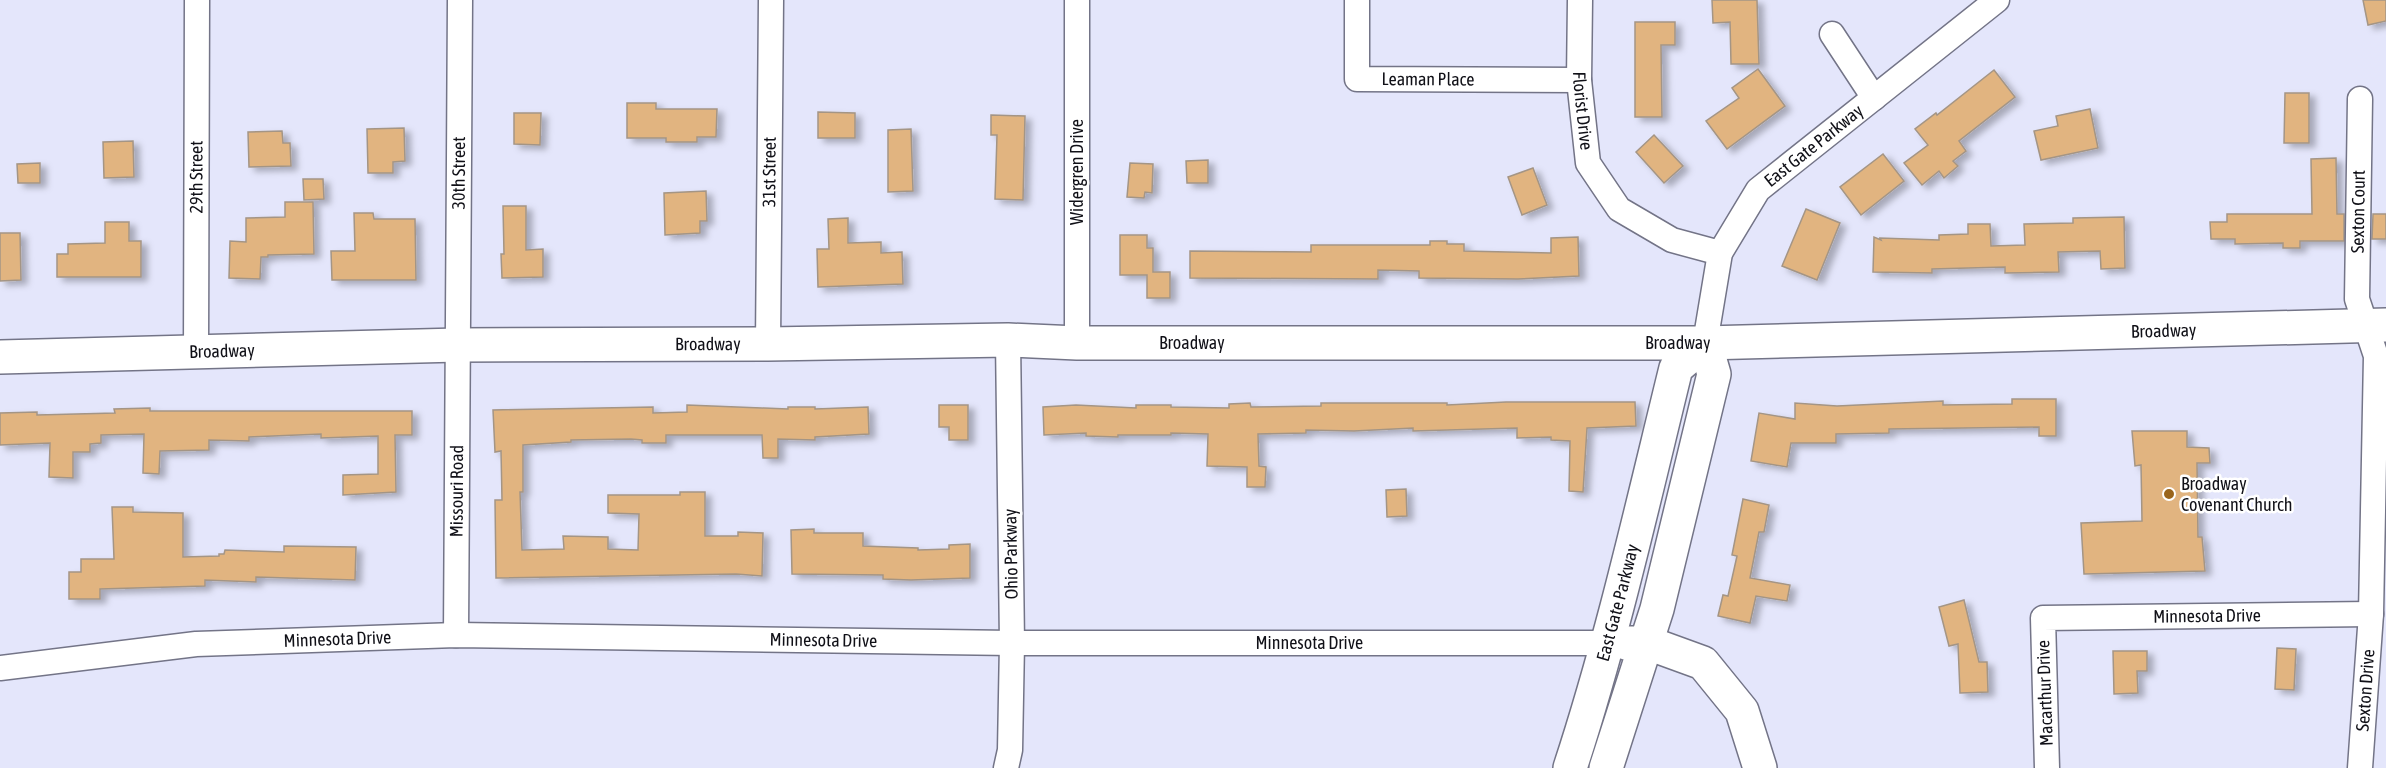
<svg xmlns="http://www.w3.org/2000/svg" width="2386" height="768" font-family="'Asap Condensed',sans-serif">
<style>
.building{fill:#e1b480;stroke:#a49585;stroke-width:1.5;filter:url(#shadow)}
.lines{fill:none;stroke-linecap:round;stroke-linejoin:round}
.street-casing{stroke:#737487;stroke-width:27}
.secondary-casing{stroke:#737487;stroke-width:36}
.street{stroke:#fff;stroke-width:24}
.secondary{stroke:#fff;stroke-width:33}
.poi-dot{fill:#9a651c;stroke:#fff;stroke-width:2}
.labels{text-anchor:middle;stroke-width:5;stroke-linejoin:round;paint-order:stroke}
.street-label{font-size:18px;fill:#101017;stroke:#fff}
.poi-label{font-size:18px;fill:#101017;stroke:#fff;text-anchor:start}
</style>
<defs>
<filter id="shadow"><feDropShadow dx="6" dy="4" stdDeviation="3" flood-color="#0004"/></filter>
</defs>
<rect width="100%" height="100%" fill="#e4e6fb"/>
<g class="building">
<polygon points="1712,0 1757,0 1759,64 1731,64 1730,22 1713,23"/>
<polygon points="2363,0 2386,0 2386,21 2368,25"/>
<polygon points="1635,22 1675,22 1675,45 1661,45 1662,117 1635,117"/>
<polygon points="1758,69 1785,106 1727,149 1706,121 1739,98 1732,88"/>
<polygon points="1994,70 2015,97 1959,141 1966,151 1953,161 1958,166 1944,178 1939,171 1922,185 1904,163 1928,145 1915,129 1936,113 1937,115"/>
<polygon points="2285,93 2309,93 2309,143 2284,143"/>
<polygon points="627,103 656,103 656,109 717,109 716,137 697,137 697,142 666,142 666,138 627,138"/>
<polygon points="2090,109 2098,148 2041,160 2034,131 2058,126 2056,116"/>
<polygon points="818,112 855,113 855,138 818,138"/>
<polygon points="514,113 541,113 540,145 514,144"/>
<polygon points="991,115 1025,116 1023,200 995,199 997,135 991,135"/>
<polygon points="404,128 405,161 393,162 393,173 368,173 367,129"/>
<polygon points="911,129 913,191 888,192 888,130"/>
<polygon points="282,131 283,143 290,143 291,166 249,167 248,132"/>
<polygon points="1654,135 1683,166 1664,183 1636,152"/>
<polygon points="133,141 134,177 104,178 103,142"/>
<polygon points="1883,154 1904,181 1861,215 1840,187"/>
<polygon points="2336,158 2337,214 2344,214 2344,241 2300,241 2300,248 2283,248 2283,243 2235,244 2235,239 2211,239 2210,222 2227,222 2227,214 2312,214 2311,159"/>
<polygon points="1208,160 1208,183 1187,183 1186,161"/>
<polygon points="40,163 40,183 18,183 17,164"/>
<polygon points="1130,163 1153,164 1152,193 1145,192 1144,198 1127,197"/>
<polygon points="1533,168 1547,205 1522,215 1508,177"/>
<polygon points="303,179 323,179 324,199 304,200"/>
<polygon points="706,191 707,221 700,221 700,233 665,235 664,193"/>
<polygon points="285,202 313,202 314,254 268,255 268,257 261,257 260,279 229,278 230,241 246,242 246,218 285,217"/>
<polygon points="503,206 526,206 526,250 543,249 543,277 502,278 501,254 504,254"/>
<polygon points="1806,209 1840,223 1817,280 1782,266"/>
<polygon points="354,213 373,213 374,219 415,219 416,280 332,280 331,251 355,251"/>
<polygon points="2373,214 2386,214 2386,239 2372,239"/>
<polygon points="2124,217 2125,268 2101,269 2100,251 2058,252 2059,272 2005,273 2005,267 1932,269 1932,273 1873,272 1874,237 1881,240 1880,238 1939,240 1939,235 1968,234 1968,224 1990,224 1991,246 2025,245 2024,224 2073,223 2073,218"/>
<polygon points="848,218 848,243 881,242 881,253 902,252 903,284 818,287 817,249 829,249 828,219"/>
<polygon points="105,222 129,222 129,241 141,241 141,277 57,277 57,254 68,254 68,244 105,243"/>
<polygon points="0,233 20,233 21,280 0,281"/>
<polygon points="1120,235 1147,235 1147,248 1153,248 1153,272 1170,272 1170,298 1147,298 1147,275 1120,275"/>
<polygon points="1578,237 1579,276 1518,279 1419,278 1419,271 1378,270 1378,279 1190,278 1190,251 1311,252 1311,245 1430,245 1430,241 1447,241 1447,244 1464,244 1464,251 1551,253 1551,238"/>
<polygon points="2012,399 2056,399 2056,436 2039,436 2039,427 1889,429 1889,433 1836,434 1836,443 1791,443 1787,467 1751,461 1759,413 1795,419 1795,403 1837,406 1943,401 1943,405 2012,404"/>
<polygon points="1506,402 1635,402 1636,426 1587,428 1583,492 1569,491 1570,441 1551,440 1551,437 1517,438 1517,428 1413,431 1413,428 1354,431 1306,430 1306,433 1258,434 1259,466 1266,467 1265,487 1247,487 1247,467 1207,466 1208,434 1171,433 1171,435 1118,435 1118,437 1086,436 1086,433 1044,435 1043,407 1076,405 1136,408 1136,405 1171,405 1171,407 1229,408 1229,404 1250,403 1251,407 1321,406 1321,403 1447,403 1447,405"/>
<polygon points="687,405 788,409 788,407 815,407 815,409 868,407 869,434 815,437 815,440 778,439 778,458 763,458 762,435 666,435 666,443 642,443 642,440 631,439 571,440 571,442 523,445 523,492 520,492 522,550 564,549 563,536 608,537 608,549 638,550 639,514 608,513 608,495 680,495 680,492 705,492 705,536 738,536 738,532 763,533 762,576 736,574 496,578 495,500 502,500 501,451 495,452 493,410 653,407 653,413 687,412"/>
<polygon points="939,405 968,405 968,440 949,440 949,427 939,427"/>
<polygon points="150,408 150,411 412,411 412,435 395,435 396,492 343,495 343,475 378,474 378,436 321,438 321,434 249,437 249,441 209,440 209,450 160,451 159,474 143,473 144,434 101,435 101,443 90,444 90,452 73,452 73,478 49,477 50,443 0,445 0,413 37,412 37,415 115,413 114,409"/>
<polygon points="2132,431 2187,431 2187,447 2209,448 2210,463 2197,463 2198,537 2202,537 2205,571 2084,574 2081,523 2142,521 2141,465 2135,466"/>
<polygon points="1406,489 1407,516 1387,517 1386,490"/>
<polygon points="1743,499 1769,505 1764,532 1759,532 1750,578 1790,585 1787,601 1756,596 1750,623 1718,616 1723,595 1728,596 1737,556 1732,555"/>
<polygon points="112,507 133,507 133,512 183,513 183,557 219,556 219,554 224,554 225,550 284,552 284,546 356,547 355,580 256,577 256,582 205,580 205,586 100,589 100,599 69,599 69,572 81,572 81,559 114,559"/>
<polygon points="814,529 814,533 863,533 863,546 918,548 918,550 949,549 949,545 970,544 970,578 911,580 883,579 883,575 792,574 791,530"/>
<polygon points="1964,600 1979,662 1987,662 1988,692 1960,693 1958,644 1949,646 1939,607"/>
<polygon points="2277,648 2296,649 2294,690 2275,689"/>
<polygon points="2113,651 2147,651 2147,671 2137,671 2138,693 2114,694"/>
</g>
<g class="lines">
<defs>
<g id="street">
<polyline points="1077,0 1077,343"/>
<path id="s1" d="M1357,0V79L1579,80"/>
<path id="s2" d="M1580,0L1579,80L1588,163L1619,209L1672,240L1720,253"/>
<polyline points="1832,34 1874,98"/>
<path id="s3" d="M1705,343L1720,253L1758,190L1997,0"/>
<path id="s4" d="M768,344L771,0"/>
<path id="s5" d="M196,354L197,0"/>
<path id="s6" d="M456,635L460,0"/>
<path id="s7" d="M0,668L196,644L456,635L1012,643H1606"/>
<polyline points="1006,768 1010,750 1012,643 1008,340"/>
<path id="s8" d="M2047,768L2043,618L2371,614"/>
<path id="s9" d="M2360,768L2371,614L2376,356L2357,299L2360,99"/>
</g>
<g id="secondary">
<path id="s10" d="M0,357L458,345L768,344L1008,340L1077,343H1705L2386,325"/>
<polyline points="1626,643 1648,643 1703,663 1742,711 1760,768"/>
<path id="s11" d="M1570,768C1613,637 1643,502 1676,368L1705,343"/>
<polyline points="1606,768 1657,609 1714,374 1705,343"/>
</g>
</defs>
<use href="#street" class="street-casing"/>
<use href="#secondary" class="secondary-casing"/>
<use href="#street" class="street"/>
<use href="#secondary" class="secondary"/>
</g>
<circle class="poi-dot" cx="2169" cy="494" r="6"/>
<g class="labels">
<g class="street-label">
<text dy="6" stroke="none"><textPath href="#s1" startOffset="150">Leaman Place</textPath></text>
<text dy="6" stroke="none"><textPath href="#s2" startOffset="111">Florist Drive</textPath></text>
<text dy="6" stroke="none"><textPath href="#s3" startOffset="236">East Gate Parkway</textPath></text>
<text dy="6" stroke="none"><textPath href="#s4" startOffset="172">31st Street</textPath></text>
<text transform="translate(1077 172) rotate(-90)" y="6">Widergren Drive</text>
<text dy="6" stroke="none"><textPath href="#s6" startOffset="462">30th Street</textPath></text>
<text dy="6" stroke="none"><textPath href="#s5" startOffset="177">29th Street</textPath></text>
<text dy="6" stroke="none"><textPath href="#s9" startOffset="560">Sexton Court</textPath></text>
<text dy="6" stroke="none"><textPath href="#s10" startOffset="2164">Broadway</textPath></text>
<text dy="6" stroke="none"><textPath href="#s10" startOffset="1192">Broadway</textPath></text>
<text dy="6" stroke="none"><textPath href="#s10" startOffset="1678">Broadway</textPath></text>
<text dy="6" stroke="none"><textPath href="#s10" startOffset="708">Broadway</textPath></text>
<text dy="6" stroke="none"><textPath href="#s10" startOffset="222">Broadway</textPath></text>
<text dy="6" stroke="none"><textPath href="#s6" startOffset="144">Missouri Road</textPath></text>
<text transform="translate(1011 554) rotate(-91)" y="6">Ohio Parkway</text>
<text dy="6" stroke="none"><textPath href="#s11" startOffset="172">East Gate Parkway</textPath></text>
<text dy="6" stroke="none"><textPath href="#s8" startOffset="314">Minnesota Drive</textPath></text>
<text dy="6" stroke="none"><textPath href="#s7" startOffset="339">Minnesota Drive</textPath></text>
<text dy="6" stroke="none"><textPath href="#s7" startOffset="825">Minnesota Drive</textPath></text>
<text dy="6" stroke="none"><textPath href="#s7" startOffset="1311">Minnesota Drive</textPath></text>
<text dy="6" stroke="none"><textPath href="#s9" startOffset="78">Sexton Drive</textPath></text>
<text transform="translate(2045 693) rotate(-92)" y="6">Macarthur Drive</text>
</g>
<g class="poi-label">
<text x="2181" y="490">Broadway<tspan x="2181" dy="21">Covenant Church</tspan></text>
</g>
</g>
</svg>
